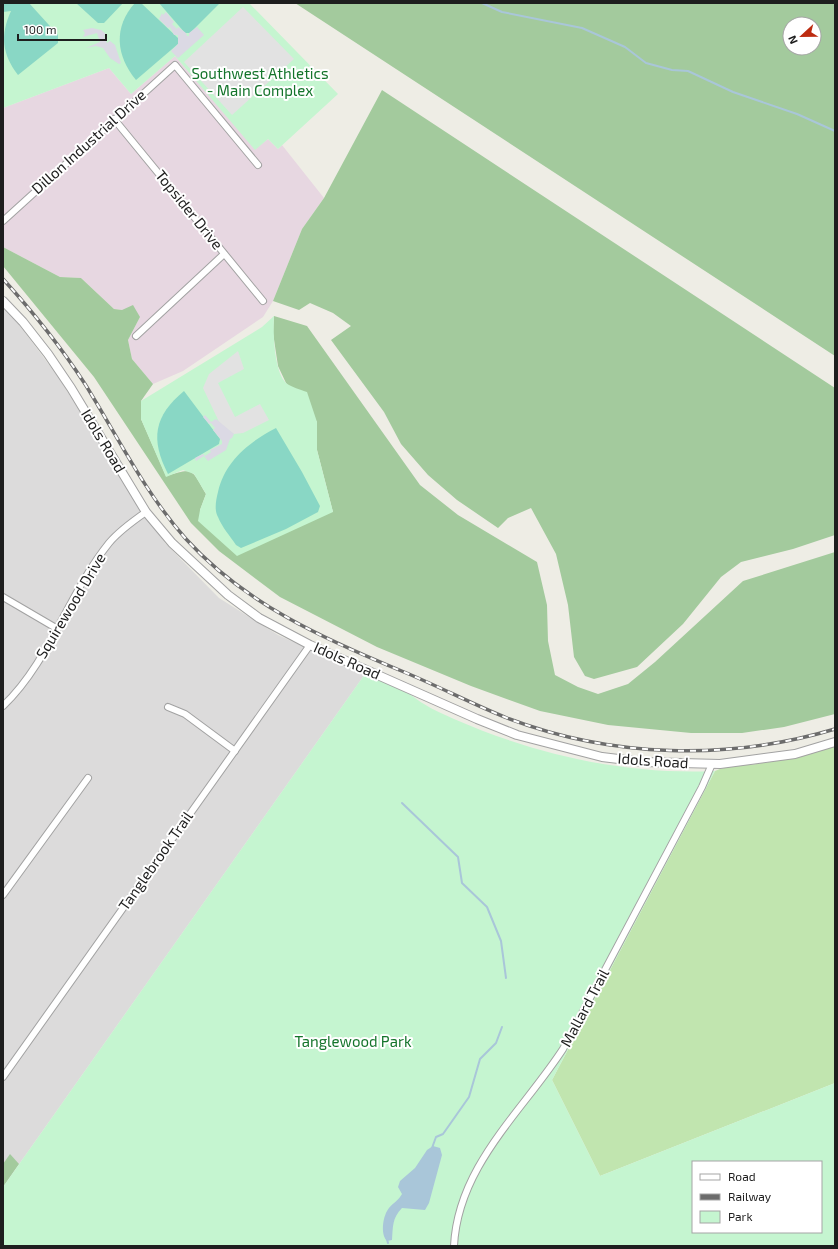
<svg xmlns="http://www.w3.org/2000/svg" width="838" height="1249" font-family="'Exo 2',sans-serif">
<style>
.residential{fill:#dcdbdb}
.industrial{fill:#e7d7e1}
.grass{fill:#c1e5af}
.forest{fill:#a3ca9d;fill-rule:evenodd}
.park{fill:#c5f5d0;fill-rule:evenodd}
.pitch{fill:#89d7c5}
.parking{fill:#e2e2e2}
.plaza{fill:#dbd9e4}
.water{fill:#a9c6d9}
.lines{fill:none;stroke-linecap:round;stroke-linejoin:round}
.stream{stroke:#a9c6d9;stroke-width:2}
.minor-casing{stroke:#a2a2a2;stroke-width:8}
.tertiary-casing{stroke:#a2a2a2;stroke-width:10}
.minor{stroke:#fff;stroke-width:6}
.tertiary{stroke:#fff;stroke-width:8}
.rail-casing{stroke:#6c6c6c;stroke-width:3.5}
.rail{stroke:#fff;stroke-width:2;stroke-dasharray:6;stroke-linecap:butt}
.labels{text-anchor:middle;stroke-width:4;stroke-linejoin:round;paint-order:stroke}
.park-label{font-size:15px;fill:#14742b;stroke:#fff}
.street-label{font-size:15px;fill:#1e1e1e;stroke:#fff}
</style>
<rect width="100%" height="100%" fill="#eeede5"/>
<polygon class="residential" points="3,307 17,322 59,378 121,478 165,543 219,598 278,635 365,674 3,1187"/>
<polygon class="industrial" points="175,56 255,149 268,139 278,149 282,145 324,198 302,229 273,301 263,317 183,371 153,384 132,359 128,340 140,317 122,310 114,309 81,278 60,277 3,247 3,108 109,68 131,94"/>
<path class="grass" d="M835,746V1083L600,1176L552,1080L715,771C728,765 743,766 757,764C783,760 809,754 835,746Z"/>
<g class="forest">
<path d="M295,3H835V356ZM790,24H814V48H790Z"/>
<polygon points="382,90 835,388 835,535 793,549 741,562 721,577 683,624 637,667 594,679 585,676 574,657 568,605 556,554 531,508 508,518 498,528 457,500 428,475 401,444 384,412 331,340 351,326 333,313 310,303 299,310 273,301 302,229 324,198"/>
<path d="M3,247L60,277L81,278L114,309L122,310L133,305L140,317L128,340L132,359L153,384L141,401V419L166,476C194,468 191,468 206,494L200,510L333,512L317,450V422L286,383L278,366L273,333L274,316L307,326L420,485L458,515L537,562L547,605L548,641L555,675L578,687L598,694L628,684L655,662L743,581L835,552V714L784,727L742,733H691L608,725L540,711L471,686L377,647L280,597L219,551L191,523L94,377L3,266Z"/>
<polygon points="10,1154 19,1164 3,1187 3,1164"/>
</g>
<g class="park">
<polygon points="3,3 249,3 338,94 278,149 268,139 255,150 175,56 131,94 109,68 3,108"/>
<path d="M274,316C273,333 274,371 286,383C291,387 301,390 307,392L317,422V450L333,512L237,556L198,521L200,510L206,494L194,474L183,470L166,477L141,419V401L262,327Z"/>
<path d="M365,674C378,679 392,684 404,691C411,694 417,700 424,704C433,710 444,714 454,719C536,755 626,775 715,771L552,1080L600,1176L835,1083V1246H3V1187ZM693,1162H821V1232H693Z"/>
</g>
<g class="pitch">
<path d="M3,3H29L58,35V43L18,75C2,54 0,35 11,11L3,12Z"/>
<polygon points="76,3 123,3 104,23 98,23"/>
<path d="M135,3H141L179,39L178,44L136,80C116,56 113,27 135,3Z"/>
<polygon points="159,3 220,3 190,33 185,33"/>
<path d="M184,391L220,439L219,444L168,474C150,439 154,416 184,391Z"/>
<path d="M276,428L302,472L320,506L318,512L286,529L241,548L236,545C230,536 222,527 218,517C214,510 216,500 218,492C225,461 249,442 276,428Z"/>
</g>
<g class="parking">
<polygon points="243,7 294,59 232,115 184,62"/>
<polygon points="238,351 244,369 218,383 235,417 260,404 269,420 243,433 234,434 220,424 203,388 209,374"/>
</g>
<g class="plaza">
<polygon points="166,12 174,22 172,24 177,29 178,27 186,33 187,36 189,36 189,33 197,27 204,35 178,58 171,51 178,44 178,35 174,35 170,27 168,28 159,19 162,13 163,15"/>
<polygon points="92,28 101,30 106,34 104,36 107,43 110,41 115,45 121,63 119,64 110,58 103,48 96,46 86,48 100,42 97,33 83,37 85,33 83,30"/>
<polygon points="205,415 211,422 216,419 234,434 232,438 230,439 226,450 208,461 204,456 196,461 195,458 203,454 205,456 211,452 210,450 222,444 222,441 213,430 215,428 211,423 209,424 203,417"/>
</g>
<path class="water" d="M433,1146L440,1148L442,1155L429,1203L425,1210L402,1208C392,1218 393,1227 392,1240L387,1241C380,1234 383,1215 389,1208C393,1203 399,1200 402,1194L398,1187L400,1181L415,1168L427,1150Z"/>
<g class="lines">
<g class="stream">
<polyline points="482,3 502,12 582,28 625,47 646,63 672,70 688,71 733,92 797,114 835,131"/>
<polyline points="402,803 458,857 462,883 487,907 501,941 506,978"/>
<polyline points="432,1148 436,1137 443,1134 469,1097 480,1059 496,1043 502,1027"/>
<polyline points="385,1231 388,1243"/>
</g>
<defs>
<g id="minor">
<polyline points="114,119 263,301"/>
<polyline points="3,221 175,65 258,165"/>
<polyline points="136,336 224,254"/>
<polyline points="3,597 56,628"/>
<path d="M3,706C50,661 68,594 109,543C119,531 133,521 146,512"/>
<polyline points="168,707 185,714 235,751"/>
<polyline points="3,895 88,778"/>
<polyline points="3,1077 310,645"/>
<path d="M454,1246C458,1166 522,1112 563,1049L702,787L712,764"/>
</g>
<polyline id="tertiary" points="3,301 23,322 48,354 71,388 146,512 172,543 228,595 259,618 310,645 477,719 517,735 602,757 643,762 720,764 795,754 835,742"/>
</defs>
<use href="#minor" class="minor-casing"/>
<use href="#tertiary" class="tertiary-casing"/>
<use href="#minor" class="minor"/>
<use href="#tertiary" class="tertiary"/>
<defs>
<path id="rail" d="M3,279C33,312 61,347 85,384C118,437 145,493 186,539C245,604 324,639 404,672C438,686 472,704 507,718C612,758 728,761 835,729"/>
</defs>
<use href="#rail" class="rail-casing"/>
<use href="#rail" class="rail"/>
</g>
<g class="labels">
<g class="park-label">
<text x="260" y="79">Southwest Athletics<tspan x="260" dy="17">- Main Complex</tspan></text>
<text x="353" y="1047">Tanglewood Park</text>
</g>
<g class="street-label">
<text transform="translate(89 142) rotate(-42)" y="5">Dillon Industrial Drive</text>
<text transform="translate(189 210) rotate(51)" y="5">Topsider Drive</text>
<text transform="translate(103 441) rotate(59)" y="5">Idols Road</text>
<text transform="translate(71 606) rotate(-59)" y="5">Squirewood Drive</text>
<text transform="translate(347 661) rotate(24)" y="5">Idols Road</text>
<text transform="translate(653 761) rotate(4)" y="5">Idols Road</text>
<text transform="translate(156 861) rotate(-55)" y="5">Tanglebrook Trail</text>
<text transform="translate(585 1008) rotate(-62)" y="5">Mallard Trail</text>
</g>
</g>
<rect width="838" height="1249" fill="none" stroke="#1e1e1e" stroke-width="8"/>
<rect x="692" y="1161" width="130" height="72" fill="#ffffff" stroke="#a5a5a5"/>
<rect x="700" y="1174" width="20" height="6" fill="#ffffff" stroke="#a5a5a5"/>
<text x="728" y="1181" font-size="12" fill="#1e1e1e">Road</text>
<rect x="700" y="1194" width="20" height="6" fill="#6c6c6c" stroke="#a5a5a5"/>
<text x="728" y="1201" font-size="12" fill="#1e1e1e">Railway</text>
<rect x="700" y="1211" width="20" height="12" fill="#c5f5d0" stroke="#a5a5a5"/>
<text x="728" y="1221" font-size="12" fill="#1e1e1e">Park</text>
<g transform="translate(802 36) rotate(248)"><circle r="19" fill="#ffffff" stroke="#a5a5a5"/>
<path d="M0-3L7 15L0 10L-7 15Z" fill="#bd2b10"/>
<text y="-6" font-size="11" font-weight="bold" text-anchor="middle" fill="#1e1e1e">N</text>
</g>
<path d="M18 34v6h88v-6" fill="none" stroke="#1e1e1e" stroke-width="2"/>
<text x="24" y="34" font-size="12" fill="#1e1e1e" stroke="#ffffff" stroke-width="3" paint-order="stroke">100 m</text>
</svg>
